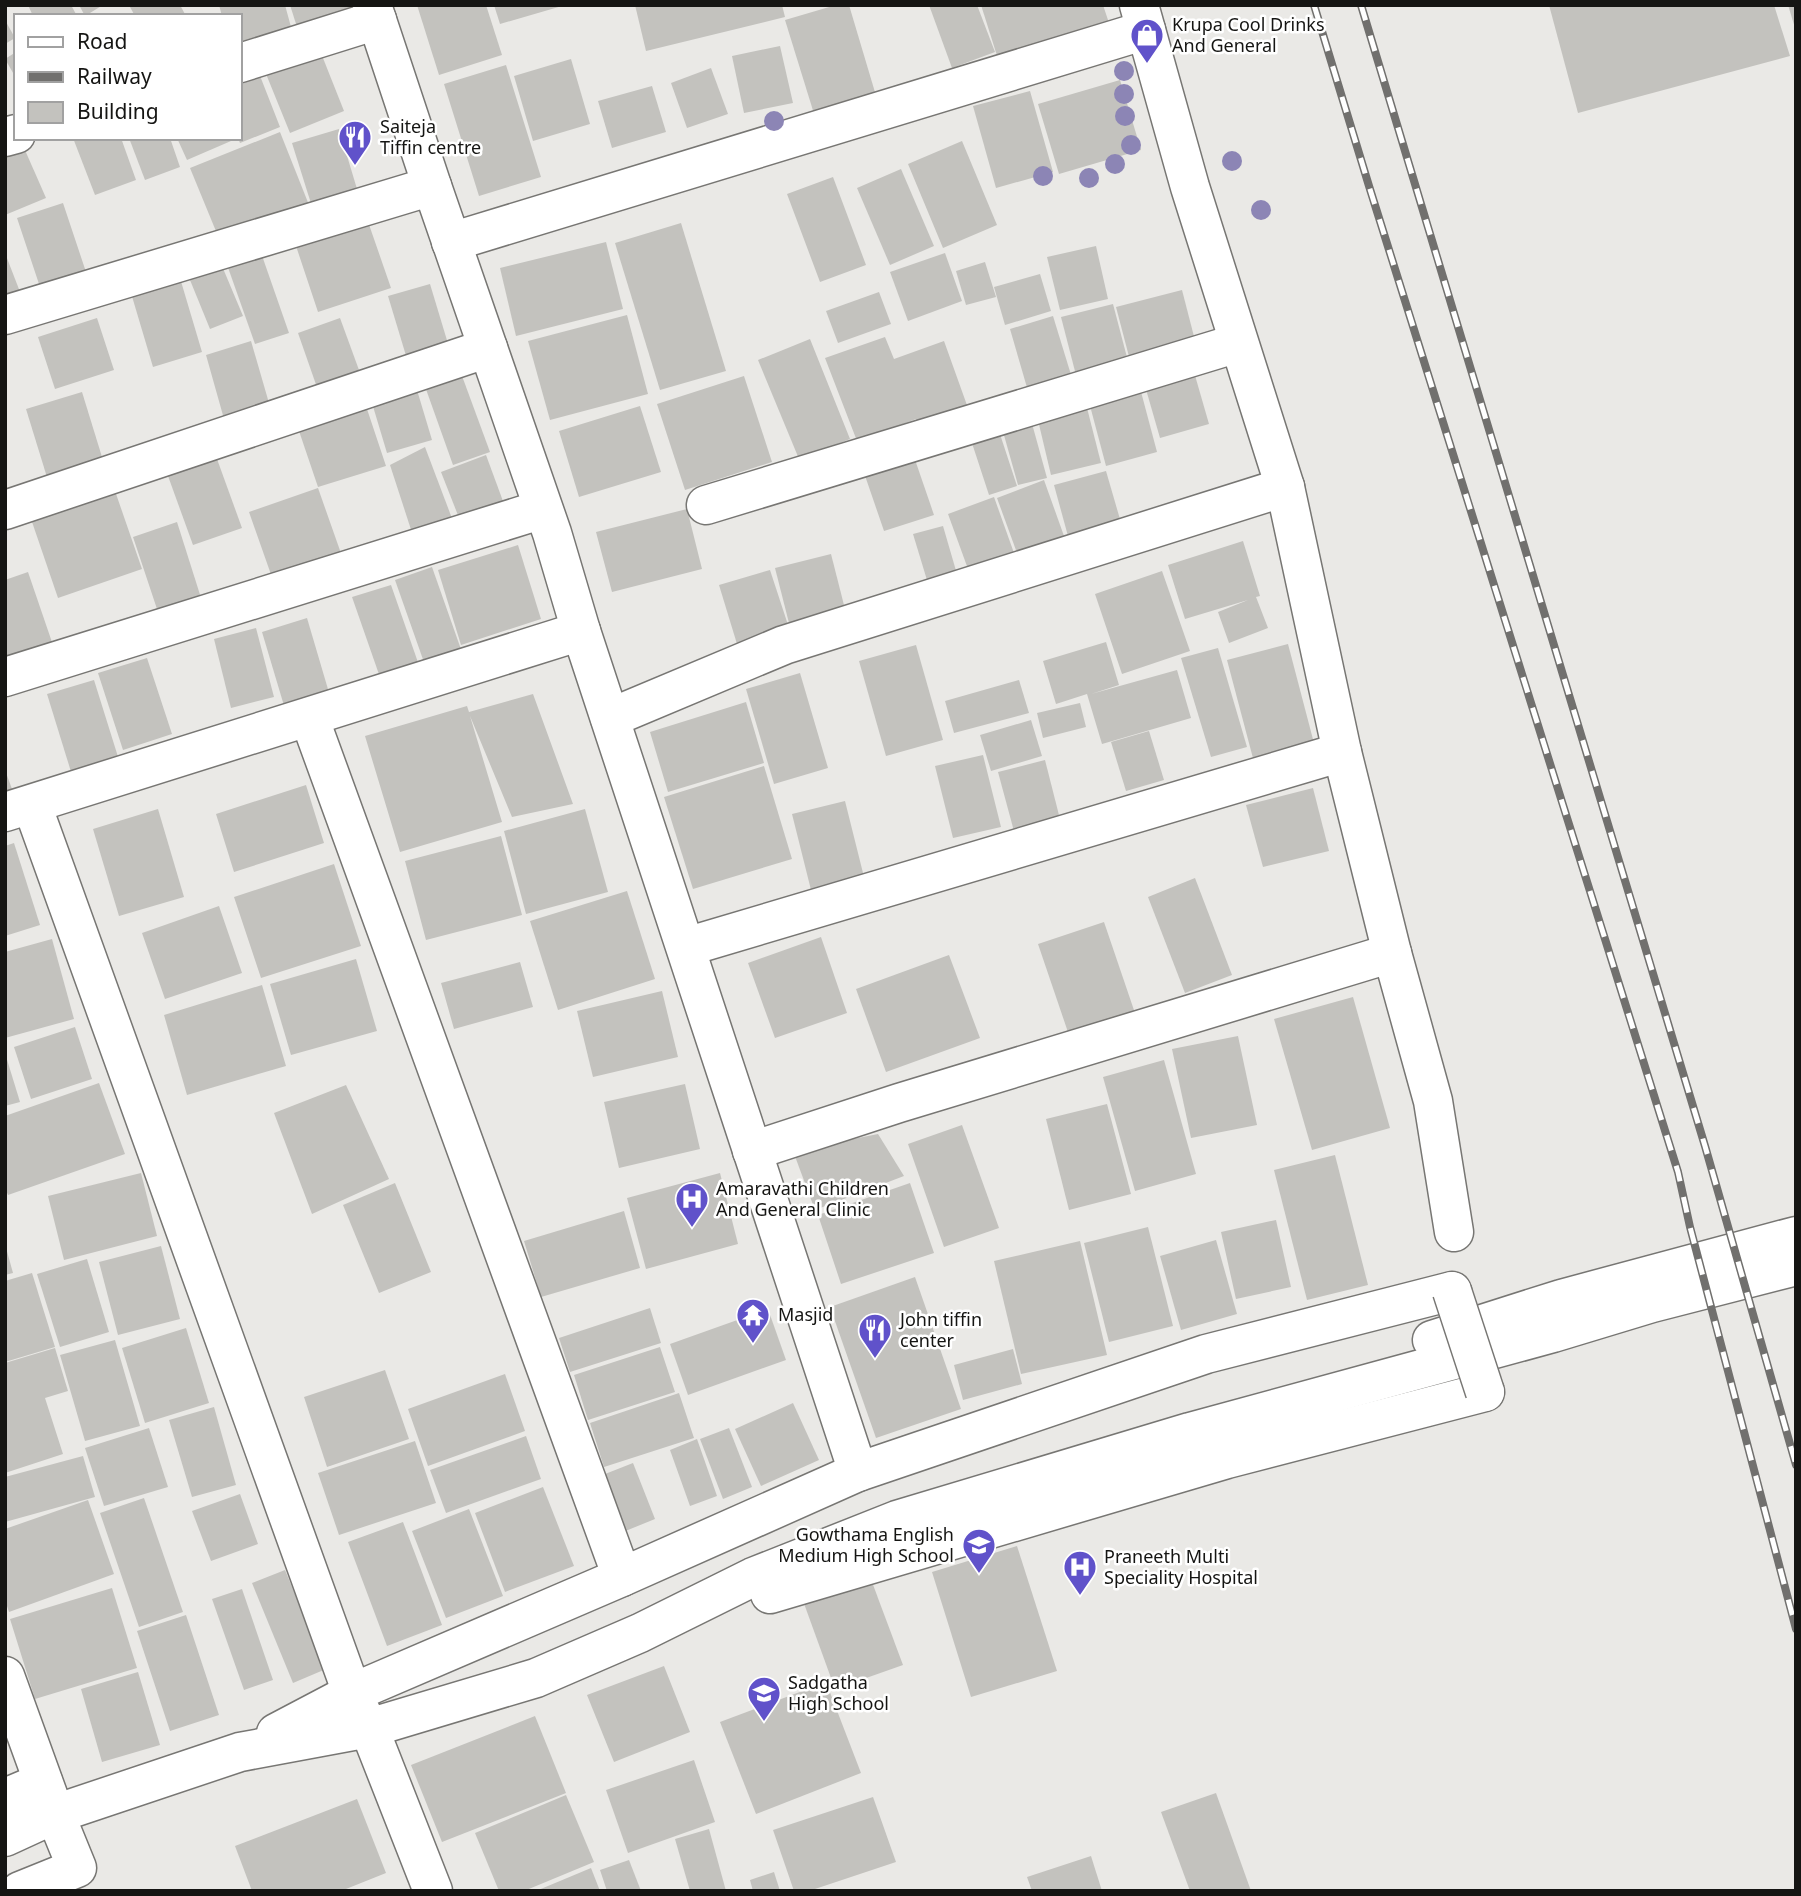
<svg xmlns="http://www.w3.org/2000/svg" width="1801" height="1896" font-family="'Noto Sans',sans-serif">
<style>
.building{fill:#c3c2be}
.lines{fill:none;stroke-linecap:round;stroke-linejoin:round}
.minor-casing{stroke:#777673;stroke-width:41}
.tertiary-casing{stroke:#777673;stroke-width:41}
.minor{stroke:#fff;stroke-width:38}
.tertiary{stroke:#fff;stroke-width:38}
.rail-casing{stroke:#71706e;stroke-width:8}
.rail{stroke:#fff;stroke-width:5;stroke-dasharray:16;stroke-linecap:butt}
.tertiary-bridge-casing{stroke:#777673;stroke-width:41;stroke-linecap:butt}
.tertiary-bridge{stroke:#fff;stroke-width:38}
.tree{fill:#8c85b5}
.labels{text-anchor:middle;stroke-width:5;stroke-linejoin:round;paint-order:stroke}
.poi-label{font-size:18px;fill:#151513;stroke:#fff;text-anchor:start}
</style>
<rect width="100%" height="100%" fill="#eae9e6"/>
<g class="building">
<polygon points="28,5 71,5 77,16 33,16"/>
<polygon points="79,5 103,5 85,16"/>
<polygon points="134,5 180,5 186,16 135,16 130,7"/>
<polygon points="219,5 285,5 291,27 240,42 240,16 222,16"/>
<polygon points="290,5 349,5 351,10 297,27"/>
<polygon points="417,5 486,5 502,55 439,75"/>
<polygon points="494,5 562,5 562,6 500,24"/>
<polygon points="635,5 782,5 785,17 646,51"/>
<polygon points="836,5 849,5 877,99 815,117 785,20"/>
<polygon points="929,5 977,5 995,52 952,68"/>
<polygon points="981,5 1103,5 1110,26 999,62"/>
<polygon points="1549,5 1774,5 1790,56 1578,113"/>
<polygon points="1788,5 1796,5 1796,28 1795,28"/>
<polygon points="5,20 15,38 5,44"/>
<polygon points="780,46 793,103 744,113 732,56"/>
<polygon points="319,48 344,111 290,133 264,69"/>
<polygon points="16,52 16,78 5,59"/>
<polygon points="571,59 590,124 533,141 514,76"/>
<polygon points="255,63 280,127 240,143 238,138 240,138 240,69"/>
<polygon points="506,65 541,177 479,196 444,84"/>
<polygon points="711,68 728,114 687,128 671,83"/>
<polygon points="1120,80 1141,150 1059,174 1038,104"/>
<polygon points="652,86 666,132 612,148 598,101"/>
<polygon points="1030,91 1053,172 996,188 973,106"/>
<polygon points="339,129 360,199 314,213 292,143"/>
<polygon points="280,132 309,205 220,241 190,168"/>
<polygon points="73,138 121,138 136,180 95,195"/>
<polygon points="129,138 170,138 180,167 145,180"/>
<polygon points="177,138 230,138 231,141 187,160"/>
<polygon points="21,141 46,198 5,215 5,147"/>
<polygon points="962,141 997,225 943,248 908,164"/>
<polygon points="901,169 934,246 890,265 857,188"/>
<polygon points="833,177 866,265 820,282 787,194"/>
<polygon points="63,203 88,278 42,293 17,218"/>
<polygon points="365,213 391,288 318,312 293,237"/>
<polygon points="681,223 726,371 660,390 615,243"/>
<polygon points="606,242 623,309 516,336 500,268"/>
<polygon points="1096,246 1108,299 1060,310 1047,257"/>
<polygon points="259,247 289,333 255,344 225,259"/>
<polygon points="5,253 22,297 5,303"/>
<polygon points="945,253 962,301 908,321 890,272"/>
<polygon points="985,262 996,297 966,305 956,271"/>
<polygon points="222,266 243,316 210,329 190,280"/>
<polygon points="1040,274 1051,311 1005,325 994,287"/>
<polygon points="180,278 202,352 153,367 131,293"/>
<polygon points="430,284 449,347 407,359 388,296"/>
<polygon points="1182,290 1198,352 1132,368 1116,307"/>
<polygon points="879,292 891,324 838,343 826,311"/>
<polygon points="1113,304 1129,365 1077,379 1061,317"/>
<polygon points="627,315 648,394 550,420 528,341"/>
<polygon points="1053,316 1072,378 1028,391 1010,329"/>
<polygon points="97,318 114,370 55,389 38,337"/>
<polygon points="340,318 363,381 320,396 298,333"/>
<polygon points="885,337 894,359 944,341 968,408 919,426 916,419 857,441 825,358"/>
<polygon points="810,339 850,439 799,459 758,360"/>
<polygon points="251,341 271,410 226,426 206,355"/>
<polygon points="458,365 490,452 453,465 422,378"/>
<polygon points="1192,365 1209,424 1160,438 1143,379"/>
<polygon points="744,376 772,462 685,490 657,404"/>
<polygon points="1140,388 1157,452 1106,466 1089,402"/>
<polygon points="417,390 432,440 387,453 372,403"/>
<polygon points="82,392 106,470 50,487 26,409"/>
<polygon points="1086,404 1101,463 1051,475 1037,416"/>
<polygon points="366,406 386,466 318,487 298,428"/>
<polygon points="640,406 661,472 579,497 559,431"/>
<polygon points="1031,420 1047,478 1018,485 1002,428"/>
<polygon points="998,428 1017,486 989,495 970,437"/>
<polygon points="425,447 456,529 416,545 390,465"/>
<polygon points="912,451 934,515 884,531 862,467"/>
<polygon points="486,455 507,512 463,528 441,472"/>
<polygon points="217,459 242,528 193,545 168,476"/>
<polygon points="1106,471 1124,533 1071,547 1054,485"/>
<polygon points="1044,480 1064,536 1017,553 997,498"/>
<polygon points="114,488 142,569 58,598 30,516"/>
<polygon points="318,488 343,559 274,583 249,512"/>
<polygon points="994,497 1014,553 968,569 948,514"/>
<polygon points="687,509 702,569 612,592 596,532"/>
<polygon points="177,522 202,601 159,615 133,537"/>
<polygon points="943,526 959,581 930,590 913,534"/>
<polygon points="1243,541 1260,596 1256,597 1268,628 1229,643 1218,612 1248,600 1185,619 1168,565"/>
<polygon points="518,545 541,619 461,645 438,570"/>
<polygon points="831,554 846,613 790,627 775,568"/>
<polygon points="432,567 463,655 426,668 395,580"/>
<polygon points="770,570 789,628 737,644 719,585"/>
<polygon points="1162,571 1190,651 1122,674 1095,594"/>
<polygon points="28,572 55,651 5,668 5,580"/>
<polygon points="391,585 421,671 382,683 352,597"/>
<polygon points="307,618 330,696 285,709 262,632"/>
<polygon points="256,628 274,697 231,708 214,639"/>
<polygon points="1106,642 1119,685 1091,694 1177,670 1191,718 1102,744 1087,694 1056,704 1043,661"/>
<polygon points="1288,644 1315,747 1254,762 1227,660"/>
<polygon points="916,645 943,740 886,756 859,661"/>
<polygon points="1218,648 1247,747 1211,757 1181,658"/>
<polygon points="147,658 172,734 123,750 98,673"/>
<polygon points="800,673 828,768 774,784 746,689"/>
<polygon points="94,680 119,760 72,775 47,694"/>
<polygon points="1019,680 1029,713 954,733 945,701"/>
<polygon points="533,694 573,804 512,817 470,716 502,822 400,852 365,736 467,706 469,712"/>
<polygon points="746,702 764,763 668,792 650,732"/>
<polygon points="1080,703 1086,727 1043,738 1037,713"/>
<polygon points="1031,720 1042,756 991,771 980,735"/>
<polygon points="1149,731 1164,780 1126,791 1111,742"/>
<polygon points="983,755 1001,827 953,838 935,766"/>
<polygon points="1045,760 1061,823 1015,835 998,772"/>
<polygon points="764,766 792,859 693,889 664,797"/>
<polygon points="5,770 12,789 5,791"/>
<polygon points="306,785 324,843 234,872 216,814"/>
<polygon points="1313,788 1329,851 1263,867 1246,805"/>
<polygon points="845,801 866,885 813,898 792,814"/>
<polygon points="158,809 184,897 119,916 93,829"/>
<polygon points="585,809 608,892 526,914 504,831"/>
<polygon points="501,836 522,915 426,940 405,861"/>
<polygon points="14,843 40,925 5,936 5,846"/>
<polygon points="334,864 361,946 261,978 234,897"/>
<polygon points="1195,878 1232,975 1185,993 1148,897"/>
<polygon points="627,891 655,979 558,1010 530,921"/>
<polygon points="219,906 242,973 165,999 142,933"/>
<polygon points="1104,922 1137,1019 1071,1041 1038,944"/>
<polygon points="821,937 847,1013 775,1038 748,963"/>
<polygon points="52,939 74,1019 5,1038 5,952"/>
<polygon points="949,955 980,1038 886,1072 856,989"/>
<polygon points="356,959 377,1031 291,1055 270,984"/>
<polygon points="520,962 533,1007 454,1029 441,983"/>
<polygon points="262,985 286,1066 187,1095 164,1015"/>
<polygon points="662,991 678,1057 593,1077 577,1011"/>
<polygon points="1353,997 1390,1128 1312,1150 1274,1019"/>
<polygon points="75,1027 92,1079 31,1099 14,1047"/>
<polygon points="1238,1036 1257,1125 1191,1138 1172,1049"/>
<polygon points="5,1053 20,1102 5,1106"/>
<polygon points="1164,1060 1196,1174 1135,1191 1103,1077"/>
<polygon points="99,1083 125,1154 8,1195 5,1188 5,1116"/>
<polygon points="685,1084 700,1149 619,1168 604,1102"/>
<polygon points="346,1085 389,1179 312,1214 274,1113"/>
<polygon points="1107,1104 1131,1194 1069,1210 1046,1119"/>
<polygon points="962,1125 999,1228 944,1247 908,1144"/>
<polygon points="878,1134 904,1176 815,1210 793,1151"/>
<polygon points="1335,1155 1368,1285 1307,1300 1274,1170"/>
<polygon points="141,1173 157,1236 64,1260 48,1196"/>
<polygon points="720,1173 738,1244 646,1269 627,1198"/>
<polygon points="395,1183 431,1272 379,1293 343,1205"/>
<polygon points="910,1183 934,1253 841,1284 818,1215"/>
<polygon points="624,1211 640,1268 541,1297 524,1241"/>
<polygon points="1276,1220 1291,1287 1236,1299 1221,1232"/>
<polygon points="1148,1227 1173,1326 1109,1342 1084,1243"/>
<polygon points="1216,1240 1237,1314 1181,1330 1160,1256"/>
<polygon points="1080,1241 1107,1355 1021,1374 994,1261"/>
<polygon points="5,1244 13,1273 5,1275"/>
<polygon points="161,1246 180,1319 118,1335 99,1262"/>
<polygon points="87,1259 109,1332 60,1347 37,1274"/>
<polygon points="32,1273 55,1347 5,1362 5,1281"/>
<polygon points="915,1277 961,1409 876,1438 830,1307"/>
<polygon points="650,1308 661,1343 570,1372 559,1338"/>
<polygon points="768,1309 786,1360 688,1395 670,1344"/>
<polygon points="186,1328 209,1403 145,1423 122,1348"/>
<polygon points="115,1340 140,1426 85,1441 60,1355"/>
<polygon points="660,1347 675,1392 588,1420 574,1375"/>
<polygon points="55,1348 68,1391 45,1398 63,1454 5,1473 5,1363"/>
<polygon points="1013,1349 1022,1384 963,1400 954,1365"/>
<polygon points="385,1370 409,1439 327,1467 304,1397"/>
<polygon points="505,1374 525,1431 428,1466 408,1409"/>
<polygon points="679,1393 694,1438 604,1467 590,1423"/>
<polygon points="793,1403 819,1460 761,1486 735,1429"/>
<polygon points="214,1407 236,1485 192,1497 169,1420"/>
<polygon points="149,1428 168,1487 104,1506 85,1448"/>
<polygon points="729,1428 752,1487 723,1499 700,1439"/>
<polygon points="526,1436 541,1479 446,1513 430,1470"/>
<polygon points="697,1439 717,1496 690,1506 670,1450"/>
<polygon points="415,1441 436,1503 339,1535 318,1473"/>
<polygon points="83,1456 95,1497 5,1522 5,1477"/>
<polygon points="633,1463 655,1519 623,1532 600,1476"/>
<polygon points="543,1487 574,1566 505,1592 475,1513"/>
<polygon points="240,1494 258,1544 211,1561 192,1511"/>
<polygon points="144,1498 183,1612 139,1627 100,1513"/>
<polygon points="88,1500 114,1574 9,1612 5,1600 5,1529"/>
<polygon points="469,1509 503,1596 446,1618 412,1531"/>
<polygon points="403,1522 442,1625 387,1646 348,1542"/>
<polygon points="1017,1546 1057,1671 971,1697 932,1572"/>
<polygon points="285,1570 326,1669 293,1683 252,1583"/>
<polygon points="869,1574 903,1665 835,1689 802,1598"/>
<polygon points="112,1588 137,1668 35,1699 10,1619"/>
<polygon points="242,1589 273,1680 244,1690 212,1599"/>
<polygon points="186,1615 219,1715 170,1731 137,1631"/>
<polygon points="664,1666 690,1732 614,1762 587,1695"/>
<polygon points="138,1672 160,1745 102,1762 81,1689"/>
<polygon points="826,1682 861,1773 756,1814 720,1722"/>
<polygon points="535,1716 566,1793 442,1842 411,1765"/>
<polygon points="694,1760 715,1822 628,1853 606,1790"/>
<polygon points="1216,1793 1251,1891 1190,1891 1161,1812"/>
<polygon points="566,1795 594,1862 524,1891 499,1891 475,1833"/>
<polygon points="873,1797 896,1862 809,1891 794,1891 773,1830"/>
<polygon points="357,1799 386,1873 341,1891 252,1891 235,1846"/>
<polygon points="709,1829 726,1891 690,1891 675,1839"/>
<polygon points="1091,1856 1102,1891 1032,1891 1027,1877"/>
<polygon points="629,1860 641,1891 607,1891 600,1870"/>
<polygon points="591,1868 600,1891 536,1891"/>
<polygon points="774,1872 780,1891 753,1891 750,1880"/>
</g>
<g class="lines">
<defs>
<g id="minor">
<polyline points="372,5 432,186 552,533 581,631 858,1472"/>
<polyline points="1139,5 1190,187 1285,487 1342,752 1392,953 1433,1101 1454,1232"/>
<polyline points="240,63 377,20"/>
<polyline points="5,137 16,134"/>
<polyline points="451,242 1146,30"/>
<polyline points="5,315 432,186"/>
<polyline points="706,505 1238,343"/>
<polyline points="5,510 488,348"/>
<polyline points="5,677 543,509"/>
<polyline points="309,717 622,1577"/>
<polyline points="610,718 784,645 1285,487"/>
<polyline points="32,805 352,1693 369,1728 433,1891"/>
<polyline points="5,812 581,631"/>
<polyline points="686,947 1342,752"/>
<polyline points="752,1151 899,1103 1392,953"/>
<polyline points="5,1676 55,1814 77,1868 20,1891"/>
<polyline points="5,1798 43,1782"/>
</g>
<g id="tertiary">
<polyline points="1432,1340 1561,1299 1796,1236"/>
<polyline points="770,1594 1227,1459 1485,1392"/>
<polyline points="276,1733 352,1693 622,1577 858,1472 1206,1354 1452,1291"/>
<polyline points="5,1837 55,1814 240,1752 369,1728 536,1678 640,1633 753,1577 897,1520 1190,1432 1553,1333 1652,1303 1796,1266"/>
</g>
</defs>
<use href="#minor" class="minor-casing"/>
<use href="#tertiary" class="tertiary-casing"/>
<use href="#minor" class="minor"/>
<use href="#tertiary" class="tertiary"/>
<defs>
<g id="rail">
<polyline points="1314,5 1369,186 1678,1172 1690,1227 1796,1629"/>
<polyline points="1361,5 1705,1146 1796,1465"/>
</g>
</defs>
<use href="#rail" class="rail-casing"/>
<use href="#rail" class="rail"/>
<defs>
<polyline id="tertiary-bridge" points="1452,1291 1485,1392"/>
</defs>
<use href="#tertiary-bridge" class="tertiary-bridge-casing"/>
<use href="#tertiary-bridge" class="tertiary-bridge"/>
</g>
<g class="tree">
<circle cx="1124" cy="71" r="10"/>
<circle cx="1124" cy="94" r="10"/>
<circle cx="1125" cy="116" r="10"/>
<circle cx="774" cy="121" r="10"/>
<circle cx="1131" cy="145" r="10"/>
<circle cx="1232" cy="161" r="10"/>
<circle cx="1115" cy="164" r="10"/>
<circle cx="1043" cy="176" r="10"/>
<circle cx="1089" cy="178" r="10"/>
<circle cx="1261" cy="210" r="10"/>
</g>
<defs>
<symbol id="shop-pin" viewBox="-11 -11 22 30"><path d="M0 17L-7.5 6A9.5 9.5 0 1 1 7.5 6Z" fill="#6052ca" stroke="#fff"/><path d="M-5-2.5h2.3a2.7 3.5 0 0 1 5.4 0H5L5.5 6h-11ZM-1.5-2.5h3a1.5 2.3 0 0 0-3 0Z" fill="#fff"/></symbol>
<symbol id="restaurant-pin" viewBox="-11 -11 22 30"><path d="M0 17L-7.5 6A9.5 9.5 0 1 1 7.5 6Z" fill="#6052ca" stroke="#fff"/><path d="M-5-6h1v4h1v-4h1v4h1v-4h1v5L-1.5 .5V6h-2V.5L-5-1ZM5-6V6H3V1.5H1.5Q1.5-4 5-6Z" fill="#fff"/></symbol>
<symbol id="hospital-pin" viewBox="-11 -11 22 30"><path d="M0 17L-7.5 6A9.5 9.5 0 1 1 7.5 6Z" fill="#6052ca" stroke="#fff"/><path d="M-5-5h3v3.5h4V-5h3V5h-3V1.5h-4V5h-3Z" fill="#fff"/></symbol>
<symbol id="temple-pin" viewBox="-11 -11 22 30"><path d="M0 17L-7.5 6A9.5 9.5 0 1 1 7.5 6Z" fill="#6052ca" stroke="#fff"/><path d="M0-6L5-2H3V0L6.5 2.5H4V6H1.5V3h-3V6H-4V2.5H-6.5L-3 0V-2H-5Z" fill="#fff"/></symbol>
<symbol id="school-pin" viewBox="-11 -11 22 30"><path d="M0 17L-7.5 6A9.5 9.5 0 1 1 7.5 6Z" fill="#6052ca" stroke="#fff"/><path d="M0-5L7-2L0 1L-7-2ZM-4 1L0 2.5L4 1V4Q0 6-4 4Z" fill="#fff"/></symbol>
</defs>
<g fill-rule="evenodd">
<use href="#shop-pin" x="1128" y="16" width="38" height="52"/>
<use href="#restaurant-pin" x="336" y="118" width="38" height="52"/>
<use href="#hospital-pin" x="673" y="1180" width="38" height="52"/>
<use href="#temple-pin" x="734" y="1296" width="38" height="52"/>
<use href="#restaurant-pin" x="856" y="1311" width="38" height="52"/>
<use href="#school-pin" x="960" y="1526" width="38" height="52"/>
<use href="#hospital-pin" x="1061" y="1548" width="38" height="52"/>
<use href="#school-pin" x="745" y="1674" width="38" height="52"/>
</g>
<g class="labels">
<g class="poi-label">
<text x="1172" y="31">Krupa Cool Drinks<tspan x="1172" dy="21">And General</tspan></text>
<text x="380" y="133">Saiteja<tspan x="380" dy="21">Tiffin centre</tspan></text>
<text x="716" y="1195">Amaravathi Children<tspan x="716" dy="21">And General Clinic</tspan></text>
<text x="778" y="1321">Masjid</text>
<text x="900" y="1326">John tiffin<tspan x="900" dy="21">center</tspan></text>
<text x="954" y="1541" text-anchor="end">Gowthama English<tspan x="954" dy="21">Medium High School</tspan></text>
<text x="1104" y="1563">Praneeth Multi<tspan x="1104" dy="21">Speciality Hospital</tspan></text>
<text x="788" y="1689">Sadgatha<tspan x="788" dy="21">High School</tspan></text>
</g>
</g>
<rect width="1801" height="1896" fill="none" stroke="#151513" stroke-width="14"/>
<rect x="14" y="14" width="228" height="126" fill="#ffffff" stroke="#a1a1a1" stroke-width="2"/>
<rect x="28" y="37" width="35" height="10" fill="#ffffff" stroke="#a1a1a1" stroke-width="2"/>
<text x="77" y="49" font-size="21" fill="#151513">Road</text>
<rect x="28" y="72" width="35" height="10" fill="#71706e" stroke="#a1a1a1" stroke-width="2"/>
<text x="77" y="84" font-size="21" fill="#151513">Railway</text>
<rect x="28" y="102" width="35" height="21" fill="#c3c2be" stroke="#a1a1a1" stroke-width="2"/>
<text x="77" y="119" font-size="21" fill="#151513">Building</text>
</svg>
